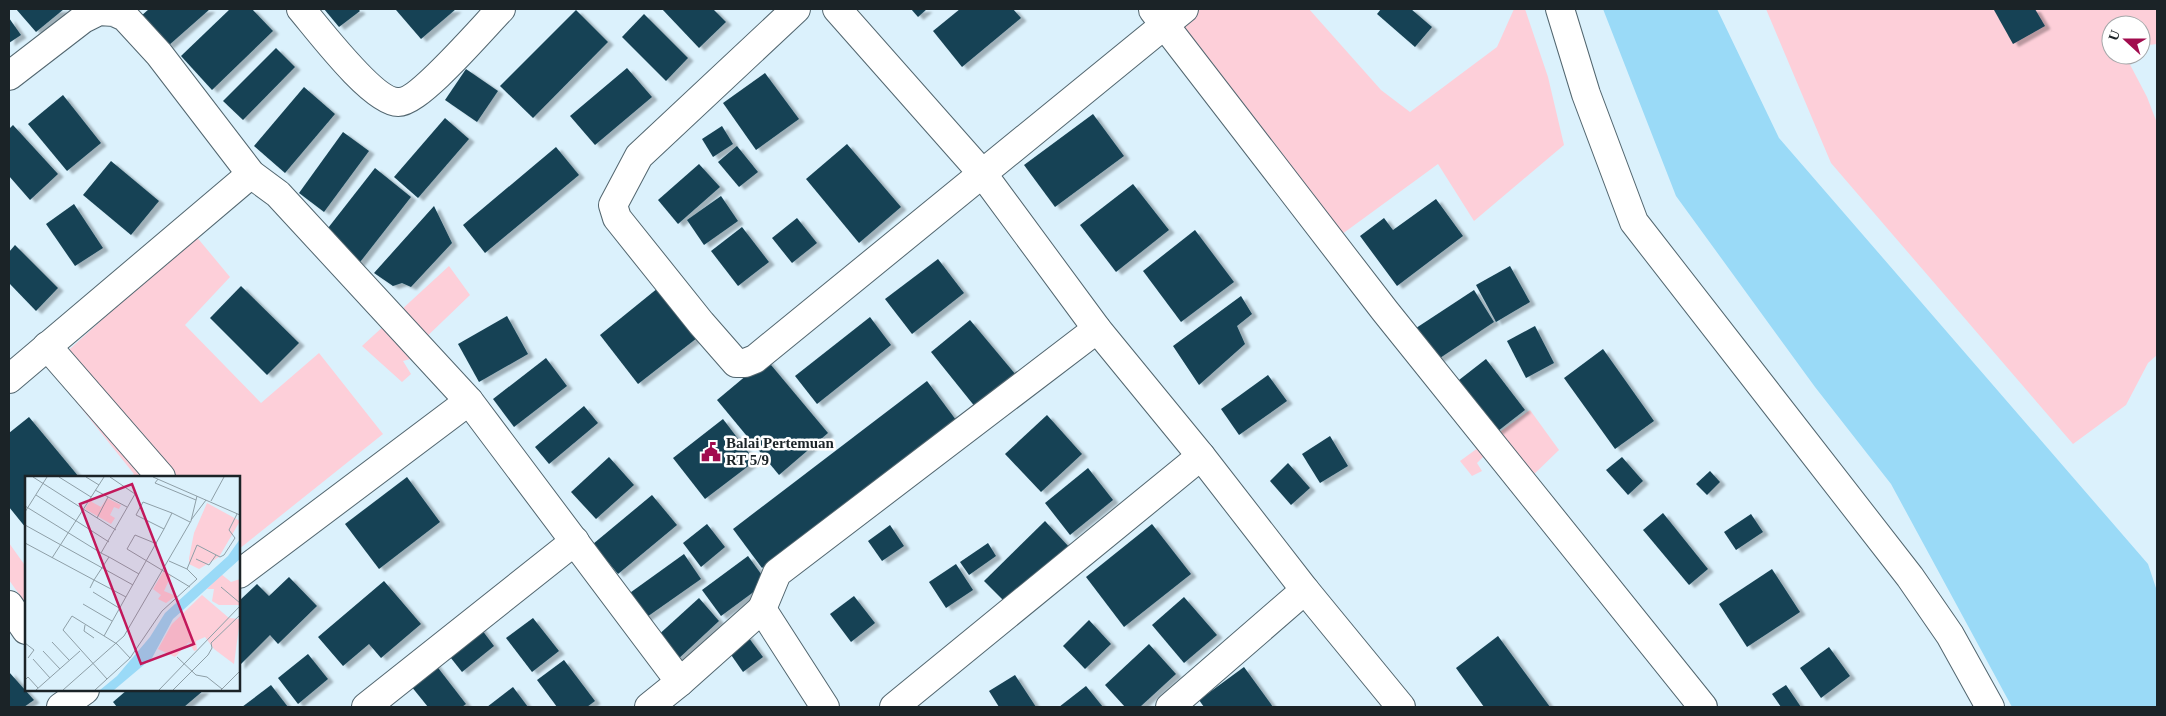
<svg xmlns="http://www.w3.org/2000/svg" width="2166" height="716" font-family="'Times New Roman',serif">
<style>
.green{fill:#fdcfd9}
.water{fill:#9adaf7}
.building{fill:#154254;filter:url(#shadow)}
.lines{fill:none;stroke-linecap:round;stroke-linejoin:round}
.minor-casing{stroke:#52666f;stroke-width:30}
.minor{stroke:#fff;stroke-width:28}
.labels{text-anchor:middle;stroke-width:5;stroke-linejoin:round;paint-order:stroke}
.poi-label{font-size:15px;font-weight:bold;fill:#1b2327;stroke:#fff;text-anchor:start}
.inset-road{fill:none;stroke:#8e9fa7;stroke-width:1}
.view{fill:#c2185b;fill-opacity:0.15;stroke:#c2185b;stroke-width:2.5}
.inset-edge{fill:none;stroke:#1b2327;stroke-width:2.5}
</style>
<defs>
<filter id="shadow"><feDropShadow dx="5.5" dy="3" stdDeviation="1" flood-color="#0004"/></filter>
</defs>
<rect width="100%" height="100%" fill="#dbf1fc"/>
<g class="green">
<polygon points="1178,9 1309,9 1381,90 1410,112 1497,47 1514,9 1525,9 1548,77 1564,145 1474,221 1438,164 1334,240 1161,19"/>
<polygon points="1766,9 2157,9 2157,44 2141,46 2141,25 2111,25 2111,55 2125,55 2147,97 2157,123 2157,355 2148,363 2126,405 2073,444 1831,163"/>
<polygon points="195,235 230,277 185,325 261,403 319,353 383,434 239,549 239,477 130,477 134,474 49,368"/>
<polygon points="449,266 470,295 418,345 414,358 403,361 411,374 402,382 362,346"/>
<polygon points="1530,410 1559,450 1527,481 1521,476 1509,491 1508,475 1491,454 1483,457 1477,463 1482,471 1472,476 1460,461"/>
<polygon points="9,543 24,564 26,562 26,604 9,580"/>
</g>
<polygon class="water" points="1603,9 1717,9 1779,138 2148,564 2157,591 2157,707 2012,707 1891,484 1815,387 1676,196"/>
<g class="building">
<polygon points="16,9 64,9 36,32"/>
<polygon points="149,9 210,9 168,46 141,16"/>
<polygon points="230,9 252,9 273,31 212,90 181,56"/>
<polygon points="324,9 358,9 360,11 339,27"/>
<polygon points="398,9 456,9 421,39 396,10"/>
<polygon points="662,9 713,9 726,22 699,48"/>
<polygon points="911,9 927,9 918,17"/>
<polygon points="960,9 1013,9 1021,18 962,67 933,31"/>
<polygon points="1381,9 1411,9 1432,27 1415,47 1377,14"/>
<polygon points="1996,9 2035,9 2045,26 2013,44 1994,10"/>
<polygon points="576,10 608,42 533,118 500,86"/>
<polygon points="644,14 688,58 666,81 622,37"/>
<polygon points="9,18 21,35 9,43"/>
<polygon points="276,48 295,67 243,120 223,101"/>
<polygon points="627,68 652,97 595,145 570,116"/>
<polygon points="466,69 498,91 477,122 445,100"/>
<polygon points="765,73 799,119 756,150 723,103"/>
<polygon points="304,87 335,114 285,173 254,146"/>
<polygon points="63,95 101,143 67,171 28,124"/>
<polygon points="1093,114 1124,156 1055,207 1024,165"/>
<polygon points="445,118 469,139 418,198 394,177"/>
<polygon points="13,125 58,174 30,200 9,176 9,129"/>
<polygon points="722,126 733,144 713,157 702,139"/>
<polygon points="343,132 369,151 324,212 299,193"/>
<polygon points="847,144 901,207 859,243 806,179"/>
<polygon points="737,146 758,172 739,187 718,162"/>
<polygon points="556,147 579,175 485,253 463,225"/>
<polygon points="111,161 159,201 131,235 83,195"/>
<polygon points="699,164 720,187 678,224 658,200"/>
<polygon points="375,168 411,197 357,266 321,237"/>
<polygon points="1133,184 1169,230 1116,272 1080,225"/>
<polygon points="721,196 738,221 704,245 687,220"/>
<polygon points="1436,199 1463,236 1397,286 1360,236 1384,218 1393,230"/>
<polygon points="74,204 103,248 75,266 46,224"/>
<polygon points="434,206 452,243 411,287 402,283 393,286 374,273"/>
<polygon points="797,218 817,243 792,263 772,238"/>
<polygon points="742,227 769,262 738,286 711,251"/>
<polygon points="1195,230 1234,282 1181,322 1143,271"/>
<polygon points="15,245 58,288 36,311 9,283 9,252"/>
<polygon points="938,259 964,293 912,334 885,299"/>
<polygon points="1510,266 1530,302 1496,322 1476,285"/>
<polygon points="241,286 299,343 267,375 210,318"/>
<polygon points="658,288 697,338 638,384 600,335"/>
<polygon points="1474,290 1494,322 1431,364 1410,332"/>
<polygon points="1241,296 1252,314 1237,326 1245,344 1199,385 1173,346"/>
<polygon points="507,316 528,354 479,382 458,344"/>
<polygon points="870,317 891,345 817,404 795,376"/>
<polygon points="970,320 1016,375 976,408 931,352"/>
<polygon points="1535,326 1554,363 1526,378 1507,341"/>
<polygon points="1603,349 1654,421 1615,449 1564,378"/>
<polygon points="546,358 567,386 514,427 493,399"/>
<polygon points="766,359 828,433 779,475 717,400"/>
<polygon points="1486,359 1525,410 1489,438 1450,387"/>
<polygon points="1268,375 1287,401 1239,435 1221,409"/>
<polygon points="927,381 956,420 762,568 733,529"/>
<polygon points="584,406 598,423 549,464 535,447"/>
<polygon points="1047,415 1082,454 1041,492 1005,454"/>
<polygon points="29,417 79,477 26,477 26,528 9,507 9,433"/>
<polygon points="723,419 755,461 705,499 673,458"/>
<polygon points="1330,436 1348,466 1320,483 1302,454"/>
<polygon points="609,457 634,485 596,519 571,492"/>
<polygon points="1622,457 1643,481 1628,495 1606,470"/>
<polygon points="1288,463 1310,488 1291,505 1270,481"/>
<polygon points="1088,468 1113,500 1070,535 1045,503"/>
<polygon points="1710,471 1720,482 1707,495 1696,484"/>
<polygon points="407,477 440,522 379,569 345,524"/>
<polygon points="652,495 677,525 618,574 593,544"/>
<polygon points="1663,513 1708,569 1689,585 1643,530"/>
<polygon points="1751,514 1763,532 1736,550 1724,532"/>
<polygon points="1045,521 1070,548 1010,607 984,581"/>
<polygon points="707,524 725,547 701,567 683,543"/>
<polygon points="1152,524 1191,574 1124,627 1086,577"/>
<polygon points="890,525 904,546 882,561 868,541"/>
<polygon points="988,543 996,556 969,575 960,562"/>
<polygon points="684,554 701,579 644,619 627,595"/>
<polygon points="748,556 767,582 721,616 702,590"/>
<polygon points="956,564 973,590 946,608 929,582"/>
<polygon points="1772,569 1800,612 1747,647 1719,604"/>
<polygon points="289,577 317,606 278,644 270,635 239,666 239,601 257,584 269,596"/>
<polygon points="384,581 421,624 381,658 369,644 343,666 318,637"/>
<polygon points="854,596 875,623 851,642 830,614"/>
<polygon points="1184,597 1217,635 1184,663 1152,625"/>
<polygon points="699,598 719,621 676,661 655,638"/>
<polygon points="533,618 559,651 532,672 506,638"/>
<polygon points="1089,620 1111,644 1085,669 1063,646"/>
<polygon points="476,622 494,646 462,672 443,648"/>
<polygon points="746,634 763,657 743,672 727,649"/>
<polygon points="1498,636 1550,707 1484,707 1456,668"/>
<polygon points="1149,644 1176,674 1140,707 1125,707 1105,685"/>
<polygon points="1829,647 1850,676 1821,698 1800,668"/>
<polygon points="308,654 328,679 298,704 278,678"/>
<polygon points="432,660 466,704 462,707 428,707 407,681"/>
<polygon points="564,660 595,701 587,707 557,707 537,680"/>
<polygon points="1244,667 1273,707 1204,707 1199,700"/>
<polygon points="9,672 34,700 24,707 9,707"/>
<polygon points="1015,675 1036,707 999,707 989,691"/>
<polygon points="271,685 288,707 242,707"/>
<polygon points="1786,685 1801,707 1781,707 1772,694"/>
<polygon points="1086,686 1103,707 1059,707"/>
<polygon points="513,687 528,707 487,707"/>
<polygon points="127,690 204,690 184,707 117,707 113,702"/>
</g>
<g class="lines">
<defs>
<g id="minor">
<path d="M301,9C318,29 373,102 398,102C419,103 484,26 501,9"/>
<polyline points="796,9 639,156 613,205 617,218 701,323 736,363 745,363 755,359 1184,9"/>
<polyline points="837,9 982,173 1097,329 1201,456 1305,590 1401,707"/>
<polyline points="1560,9 1586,94 1634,222 1910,577 1950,635 1990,707"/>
<polyline points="1153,10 1385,311 1703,707"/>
<polyline points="9,76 83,19 99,11 114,12 125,17 159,54 251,174 278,194 469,401 680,682 762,609 825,707"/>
<polyline points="47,346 161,477"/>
<polyline points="9,379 251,174"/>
<polyline points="239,574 469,401"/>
<polyline points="9,605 26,630"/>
<polyline points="762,609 777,573 1097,329"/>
<polyline points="61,707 85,690"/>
<polyline points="366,707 575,541"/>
<polyline points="649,707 680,682"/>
<polyline points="894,707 1201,456"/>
<polyline points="1170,707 1305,590"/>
</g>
</defs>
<use href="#minor" class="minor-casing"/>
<use href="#minor" class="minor"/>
</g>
<defs>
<symbol id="civic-bare" viewBox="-9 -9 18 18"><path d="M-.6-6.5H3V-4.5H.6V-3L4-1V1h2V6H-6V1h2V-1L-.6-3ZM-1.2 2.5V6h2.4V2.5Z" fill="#a10c4e" stroke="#fff" stroke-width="2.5" paint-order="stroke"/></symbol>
</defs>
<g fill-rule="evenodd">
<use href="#civic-bare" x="697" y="438" width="28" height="28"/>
</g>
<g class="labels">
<g class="poi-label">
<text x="726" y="448">Balai Pertemuan<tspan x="726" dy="17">RT 5/9</tspan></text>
</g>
</g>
<g transform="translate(25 476)">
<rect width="215" height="215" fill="#dbf1fc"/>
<path d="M67,21V26L76,31L82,22L96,29L94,33L89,31L85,39L90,42L86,48L60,33ZM182,27L215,45L194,81L174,93L164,88V82L169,57ZM139,94L146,100L139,115L151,120L141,127L133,123L136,119L128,113ZM196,98L206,106L215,103V129H194L187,125L189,113H182ZM177,119L204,142L215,143L209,188L189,173L180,161L171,165L172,174L169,175L164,166L150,181L133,173L147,148Z" fill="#fdcfd9"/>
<path d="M215,63V83L148,143L127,182L89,214H75L92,200L125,161L140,137L203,80Z" fill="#9adaf7"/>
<path class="inset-road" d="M8,1L91,54M34,1L66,21M61,1L74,9M128,1L215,39M133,3L130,7L171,24M70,14L102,31M11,19L84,66M186,25L199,1M0,30L76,77M0,36L22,1M147,37L139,53L111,39L118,26L147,37L165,46M72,42L83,21M166,44L181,24M0,49L108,109M0,67L69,104L84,81L76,77L110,18L85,1M132,68L110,59L102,73L165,111M84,81L114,98M27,82L79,1M171,83L184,89L191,79M162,93L172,69L195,81L199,79L210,62L204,54L212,38M196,111L215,127M65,112L69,104L101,121M68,116L94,132M58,128L87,145M47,140L92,168L105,182L82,203L38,154ZM60,149L59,155L69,162M79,160L139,53M27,166L44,184M0,167L9,174L3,182M18,175L35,193M152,181L171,199L182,201L197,213M105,182L137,135L172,103L162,93L144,85M8,183L25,202M0,204L3,201L13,212M11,214L55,175M38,214L99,160L166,45L172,20M70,214L82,203M134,214L215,130M148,214L183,179L187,172L186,167L215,139M196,214L215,195"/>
<path class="view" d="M107,8L169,168L116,188L55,28Z"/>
<rect width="215" height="215" class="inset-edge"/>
</g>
<rect width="2166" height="716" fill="none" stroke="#1b2327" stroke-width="20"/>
<g transform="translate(2126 40) rotate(291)"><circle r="24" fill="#ffffff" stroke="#a4a7a9"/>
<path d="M0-4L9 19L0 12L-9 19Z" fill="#a10c4e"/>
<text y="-8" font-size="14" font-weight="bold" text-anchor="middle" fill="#1b2327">U</text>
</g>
</svg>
